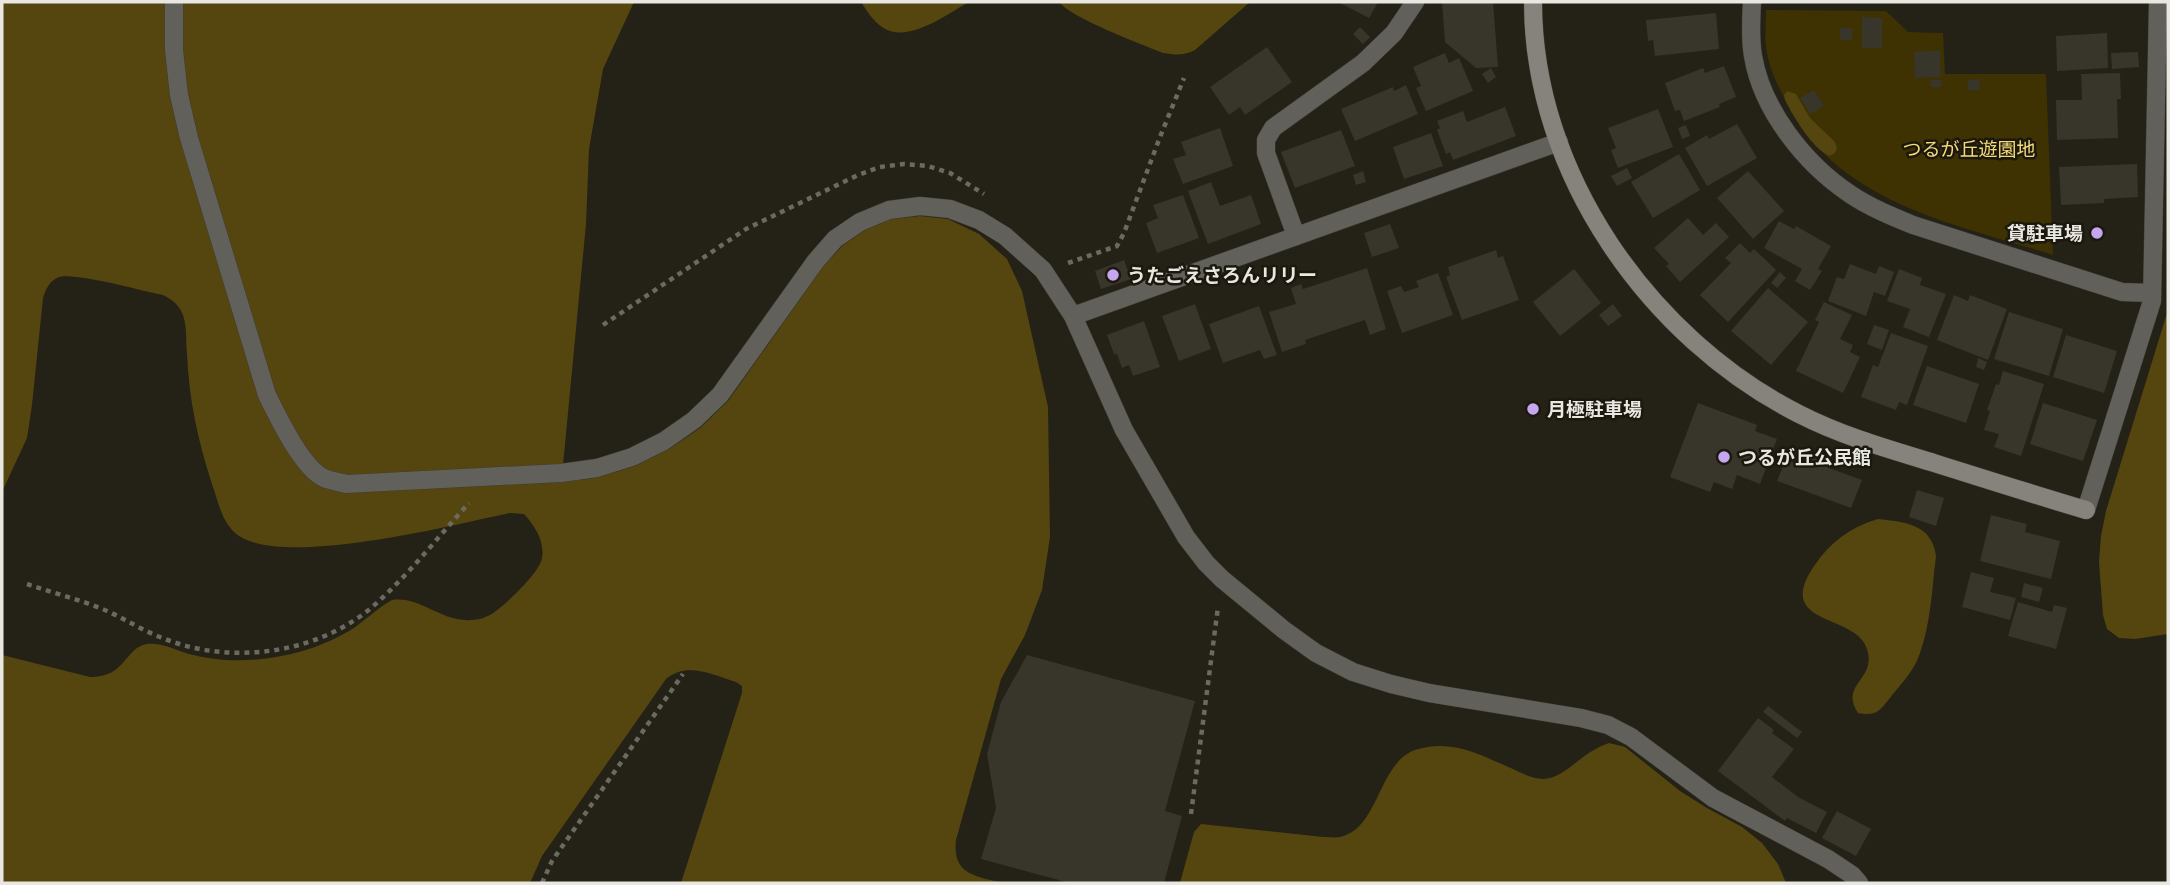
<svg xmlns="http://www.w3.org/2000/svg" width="2170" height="885" font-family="'PT Sans','Noto Sans JP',sans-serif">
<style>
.green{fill:#3e3102}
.forest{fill:#55460f}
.building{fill:#38352a}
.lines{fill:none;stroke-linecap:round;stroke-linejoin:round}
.street-casing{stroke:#403d33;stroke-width:19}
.secondary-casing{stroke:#403d33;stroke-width:19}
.path{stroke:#6c6961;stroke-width:4.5;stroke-dasharray:5 5;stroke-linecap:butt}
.street{stroke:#61605a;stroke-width:18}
.secondary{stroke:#85837b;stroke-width:18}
.poi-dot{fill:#c6a6f0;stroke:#1b180e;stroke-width:2.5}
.labels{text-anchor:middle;stroke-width:5;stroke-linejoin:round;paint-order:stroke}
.park-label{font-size:19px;fill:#f7da78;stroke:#1b180e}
.poi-label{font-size:19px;font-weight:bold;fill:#e9e7e1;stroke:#1b180e;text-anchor:start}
</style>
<rect width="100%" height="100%" fill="#242117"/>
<path class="green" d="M1766,10L1886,11L1908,32L1943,33L1945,74H2046L2053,255C1956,224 1838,204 1787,103C1779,88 1770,71 1767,53C1764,40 1766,24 1766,10Z"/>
<g class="forest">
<path d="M2,2H634L603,69L589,149L586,224L563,465L571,479L580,480L599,477L635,466L669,449L700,428L728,401L822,268L842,246L865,230L891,219L920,216L948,219L979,234L1007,259L1022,291L1048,407L1050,537L1042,590L1025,635L1001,679L956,840C952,875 976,876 1003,883H681L742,693V686L736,682C713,675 687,661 666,679L542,856L530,883H2V655L90,677C127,677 124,648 147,644C160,642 176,650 189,654C200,657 214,659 225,660C268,662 312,653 349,631C364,622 377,608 392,600C418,596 439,619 465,620C476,621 487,618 496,611C508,602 540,572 542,558C545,542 535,526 524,514L510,513C456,524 275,571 234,532C221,519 218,501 212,484C198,441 189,400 187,354C185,328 190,308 163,295C143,291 75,272 59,277C49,281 46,289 43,298L32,405L27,438L2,492Z"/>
<path d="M861,2H969C947,14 907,45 882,27C873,21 867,11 861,2Z"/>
<path d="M1059,2H1250L1195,50C1183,56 1175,55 1163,53C1139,43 1073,19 1059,2Z"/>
<path d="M1787,91L1796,94L1810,118L1835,142L1837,148L1835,153L1830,156C1812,149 1794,117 1785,100L1784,95Z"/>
<polygon points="2168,310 2168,634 2135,639 2119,638 2107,629 2103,615 2099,562 2101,536 2106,511"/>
<path d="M1878,519C1905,522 1932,524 1936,556C1932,587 1931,623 1920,653C1915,669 1903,682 1893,694C1881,709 1878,717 1858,713C1839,684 1877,680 1867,649C1856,613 1773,627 1814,566C1830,542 1851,527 1878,519Z"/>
<path d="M1609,743L1625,747L1680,791L1707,808L1742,827L1762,843L1778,864L1786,883H1180L1194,832L1201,824L1323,837C1328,837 1335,838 1340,837C1379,829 1378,763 1415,750C1452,738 1480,755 1513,769C1522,773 1532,779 1543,779C1562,779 1578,758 1594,750C1598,747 1604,745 1609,743Z"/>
</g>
<g class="building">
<polygon points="1338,2 1378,2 1369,18"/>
<polygon points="1442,2 1493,2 1498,67 1476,68 1445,42"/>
<polygon points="1716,13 1719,49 1655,56 1653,40 1648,41 1646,20"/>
<polygon points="1862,17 1882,18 1882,48 1862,48"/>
<polygon points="1360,27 1370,37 1363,44 1353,34"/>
<rect x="1840" y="28" width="12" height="12"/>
<polygon points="2107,33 2108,68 2057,71 2056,36"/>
<polygon points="1267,47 1292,82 1245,115 1240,107 1229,115 1210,87"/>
<polygon points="1940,50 1941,77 1915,78 1914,52"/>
<polygon points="2138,52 2139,67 2112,69 2111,53"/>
<polygon points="1445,53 1449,63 1459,58 1473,91 1426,111 1416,88 1421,86 1413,67"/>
<polygon points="1724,66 1736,97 1719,104 1720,107 1684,121 1680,110 1675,111 1665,83 1703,68 1705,73"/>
<polygon points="1491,68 1496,77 1488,83 1482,74"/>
<polygon points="2120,73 2121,99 2117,99 2118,138 2057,140 2056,100 2082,100 2081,74"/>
<polygon points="1980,79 1979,90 1967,90 1968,80"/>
<rect x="1931" y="80" width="10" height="7"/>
<polygon points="1406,85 1418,114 1355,141 1341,109 1393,87 1394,91"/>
<polygon points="1814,90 1824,106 1810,114 1800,98"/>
<polygon points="1505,107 1516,136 1453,160 1450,152 1446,154 1437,130 1440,128 1437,121 1463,111 1467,122"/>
<polygon points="1658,109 1673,147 1618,168 1611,150 1616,148 1608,128"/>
<polygon points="1737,124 1757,158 1707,186 1685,148 1707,135 1709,139"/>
<polygon points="1686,125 1690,136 1682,139 1678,128"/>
<polygon points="1220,128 1233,166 1183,184 1173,159 1186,155 1181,142"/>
<polygon points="1341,130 1355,166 1295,188 1281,152"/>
<polygon points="1431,133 1443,166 1404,179 1393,147"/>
<polygon points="1679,154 1700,190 1653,218 1631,182"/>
<polygon points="2137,164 2138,197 2104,199 2104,203 2061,205 2059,167"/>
<polygon points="1627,168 1632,178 1617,186 1611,176"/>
<polygon points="1363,171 1366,182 1356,185 1353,175"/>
<polygon points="1748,171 1784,211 1753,239 1717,198"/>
<polygon points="1211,182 1220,206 1251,195 1261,224 1208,244 1188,191"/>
<polygon points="1183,195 1199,238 1157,253 1146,223 1158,218 1153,205"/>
<polygon points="1688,218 1703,235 1716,223 1729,237 1680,282 1666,266 1669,264 1654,248"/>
<polygon points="1779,221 1794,229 1796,226 1831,246 1818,269 1822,271 1810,290 1795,281 1802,269 1764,248"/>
<polygon points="1390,224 1399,248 1372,257 1364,233"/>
<polygon points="1740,243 1750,253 1754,249 1776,270 1728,322 1700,295 1731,263 1725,258"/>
<polygon points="1496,250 1498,258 1503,256 1519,300 1462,320 1446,277 1450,275 1448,267"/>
<polygon points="1124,260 1131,279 1101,289 1095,271"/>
<polygon points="1850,264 1876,274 1879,266 1894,272 1885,296 1874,292 1866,316 1828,301 1837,277 1844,279"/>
<polygon points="1367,268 1386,329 1370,335 1365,320 1305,340 1306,344 1282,352 1269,312 1296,304 1291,288 1301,284 1303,289"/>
<polygon points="1574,269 1601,303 1560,336 1533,302"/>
<polygon points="1899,269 1922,278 1920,285 1946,294 1929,337 1903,327 1910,309 1887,301"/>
<polygon points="1780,272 1786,278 1777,288 1771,283"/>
<polygon points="1438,273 1453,315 1402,333 1387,291 1401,286 1404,292 1419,287 1416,281"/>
<polygon points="1768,288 1808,322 1771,365 1731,331"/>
<polygon points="1954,295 1968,301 1970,295 2007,309 1988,360 1937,340"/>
<polygon points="1824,302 1852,315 1840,339 1853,345 1850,352 1860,357 1843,393 1796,371 1819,322 1815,320"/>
<polygon points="1195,304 1211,349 1179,361 1162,316"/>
<polygon points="1613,304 1622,316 1608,326 1599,315"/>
<polygon points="1259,306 1277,355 1264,359 1260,350 1223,363 1209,324"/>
<polygon points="2009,312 2063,329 2049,376 1994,359"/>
<polygon points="1144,321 1160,367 1133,376 1129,365 1122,368 1117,354 1114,354 1107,335"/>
<polygon points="1874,325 1889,330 1882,350 1867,344"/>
<polygon points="1891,333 1928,346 1907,405 1899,402 1896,410 1861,397 1873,365 1878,367"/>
<polygon points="2066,335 2117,351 2104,393 2053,377"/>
<polygon points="1978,358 1987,362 1984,370 1976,367"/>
<polygon points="1927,366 1979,384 1966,423 1913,405"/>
<polygon points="2003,371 2044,384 2021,456 1994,447 1999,434 1984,430 1990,411 1987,410 1996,384 1999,385"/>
<polygon points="1698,403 1757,425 1755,431 1777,439 1760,484 1737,475 1732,489 1714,482 1710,492 1670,477"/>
<polygon points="2043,403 2097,420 2083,461 2030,444"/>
<polygon points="1797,447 1832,460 1829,468 1862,480 1851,508 1777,481 1785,461 1790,463"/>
<polygon points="1917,490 1944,498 1936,526 1909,517"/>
<polygon points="1991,515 2027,524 2025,532 2060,541 2051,579 1980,561"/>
<polygon points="1971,572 1994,578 1990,592 2016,598 2010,620 1962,607"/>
<polygon points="2024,583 2043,588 2039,602 2021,597"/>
<polygon points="2018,602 2052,612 2054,605 2067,608 2056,649 2008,636"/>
<polygon points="1027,655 1195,701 1165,811 1182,816 1164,883 1070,883 981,859 996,808 987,754 1001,702"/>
<polygon points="1768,706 1802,732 1797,738 1763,712"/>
<polygon points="1758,718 1774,730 1772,733 1794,749 1772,777 1798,797 1827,812 1816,833 1787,818 1785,821 1718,771"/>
<polygon points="1837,811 1871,829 1856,856 1822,838"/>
</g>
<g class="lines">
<defs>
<g id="street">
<path d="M174,2V50L179,95L189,138L267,395C278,417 302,468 324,478C331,481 339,482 346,484L561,473L597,468L632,457L664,441L694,420L720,395L815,262L835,239L860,222L889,210L920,206L950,209L979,220L1005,236L1043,270L1073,316L1124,430L1186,537L1206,563L1222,579L1284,630L1316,653L1353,672L1391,684L1429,693L1581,718L1608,725L1631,737L1713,798L1828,859L1852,875L1859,883"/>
<path d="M1752,2C1751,19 1750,39 1753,56C1762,110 1805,164 1850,194C1869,207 1891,216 1913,225L2122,292L2152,293"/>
<polyline points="1296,236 1266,153 1266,140 1273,128 1363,63 1394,33 1415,2"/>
<polyline points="1073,316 1559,142"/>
<polyline points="2086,510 2152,301 2158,2"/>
</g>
<path id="secondary" d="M1533,2C1533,173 1649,338 1799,414C1842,436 1888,449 1934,463C1985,479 2035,495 2086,510"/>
</defs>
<use href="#street" class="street-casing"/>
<use href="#secondary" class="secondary-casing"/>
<g class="path">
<polyline points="1068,263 1117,246 1124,233 1160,137 1184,78"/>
<polyline points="603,325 746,229 858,175 880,167 904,164 928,166 950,173 984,194"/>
<path d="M27,584C53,593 82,600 107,611C127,620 145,632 165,639C231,665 316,654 371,608C407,577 437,538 469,503"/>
<polyline points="1191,814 1218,607"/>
<polyline points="542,883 552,861 683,674"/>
</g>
<use href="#street" class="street"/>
<use href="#secondary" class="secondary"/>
</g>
<g class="poi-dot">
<circle cx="2097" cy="233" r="7"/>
<circle cx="1113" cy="275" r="7"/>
<circle cx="1533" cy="409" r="7"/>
<circle cx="1724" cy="457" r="7"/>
</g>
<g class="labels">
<g class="park-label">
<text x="1969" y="156">つるが丘遊園地</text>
</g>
<g class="poi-label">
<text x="2083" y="240" text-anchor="end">貸駐車場</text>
<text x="1127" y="282">うたごえさろんリリー</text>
<text x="1547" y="416">月極駐車場</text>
<text x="1738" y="464">つるが丘公民館</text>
</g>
</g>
<rect width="2170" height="885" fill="none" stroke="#e9e7e1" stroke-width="7"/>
</svg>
